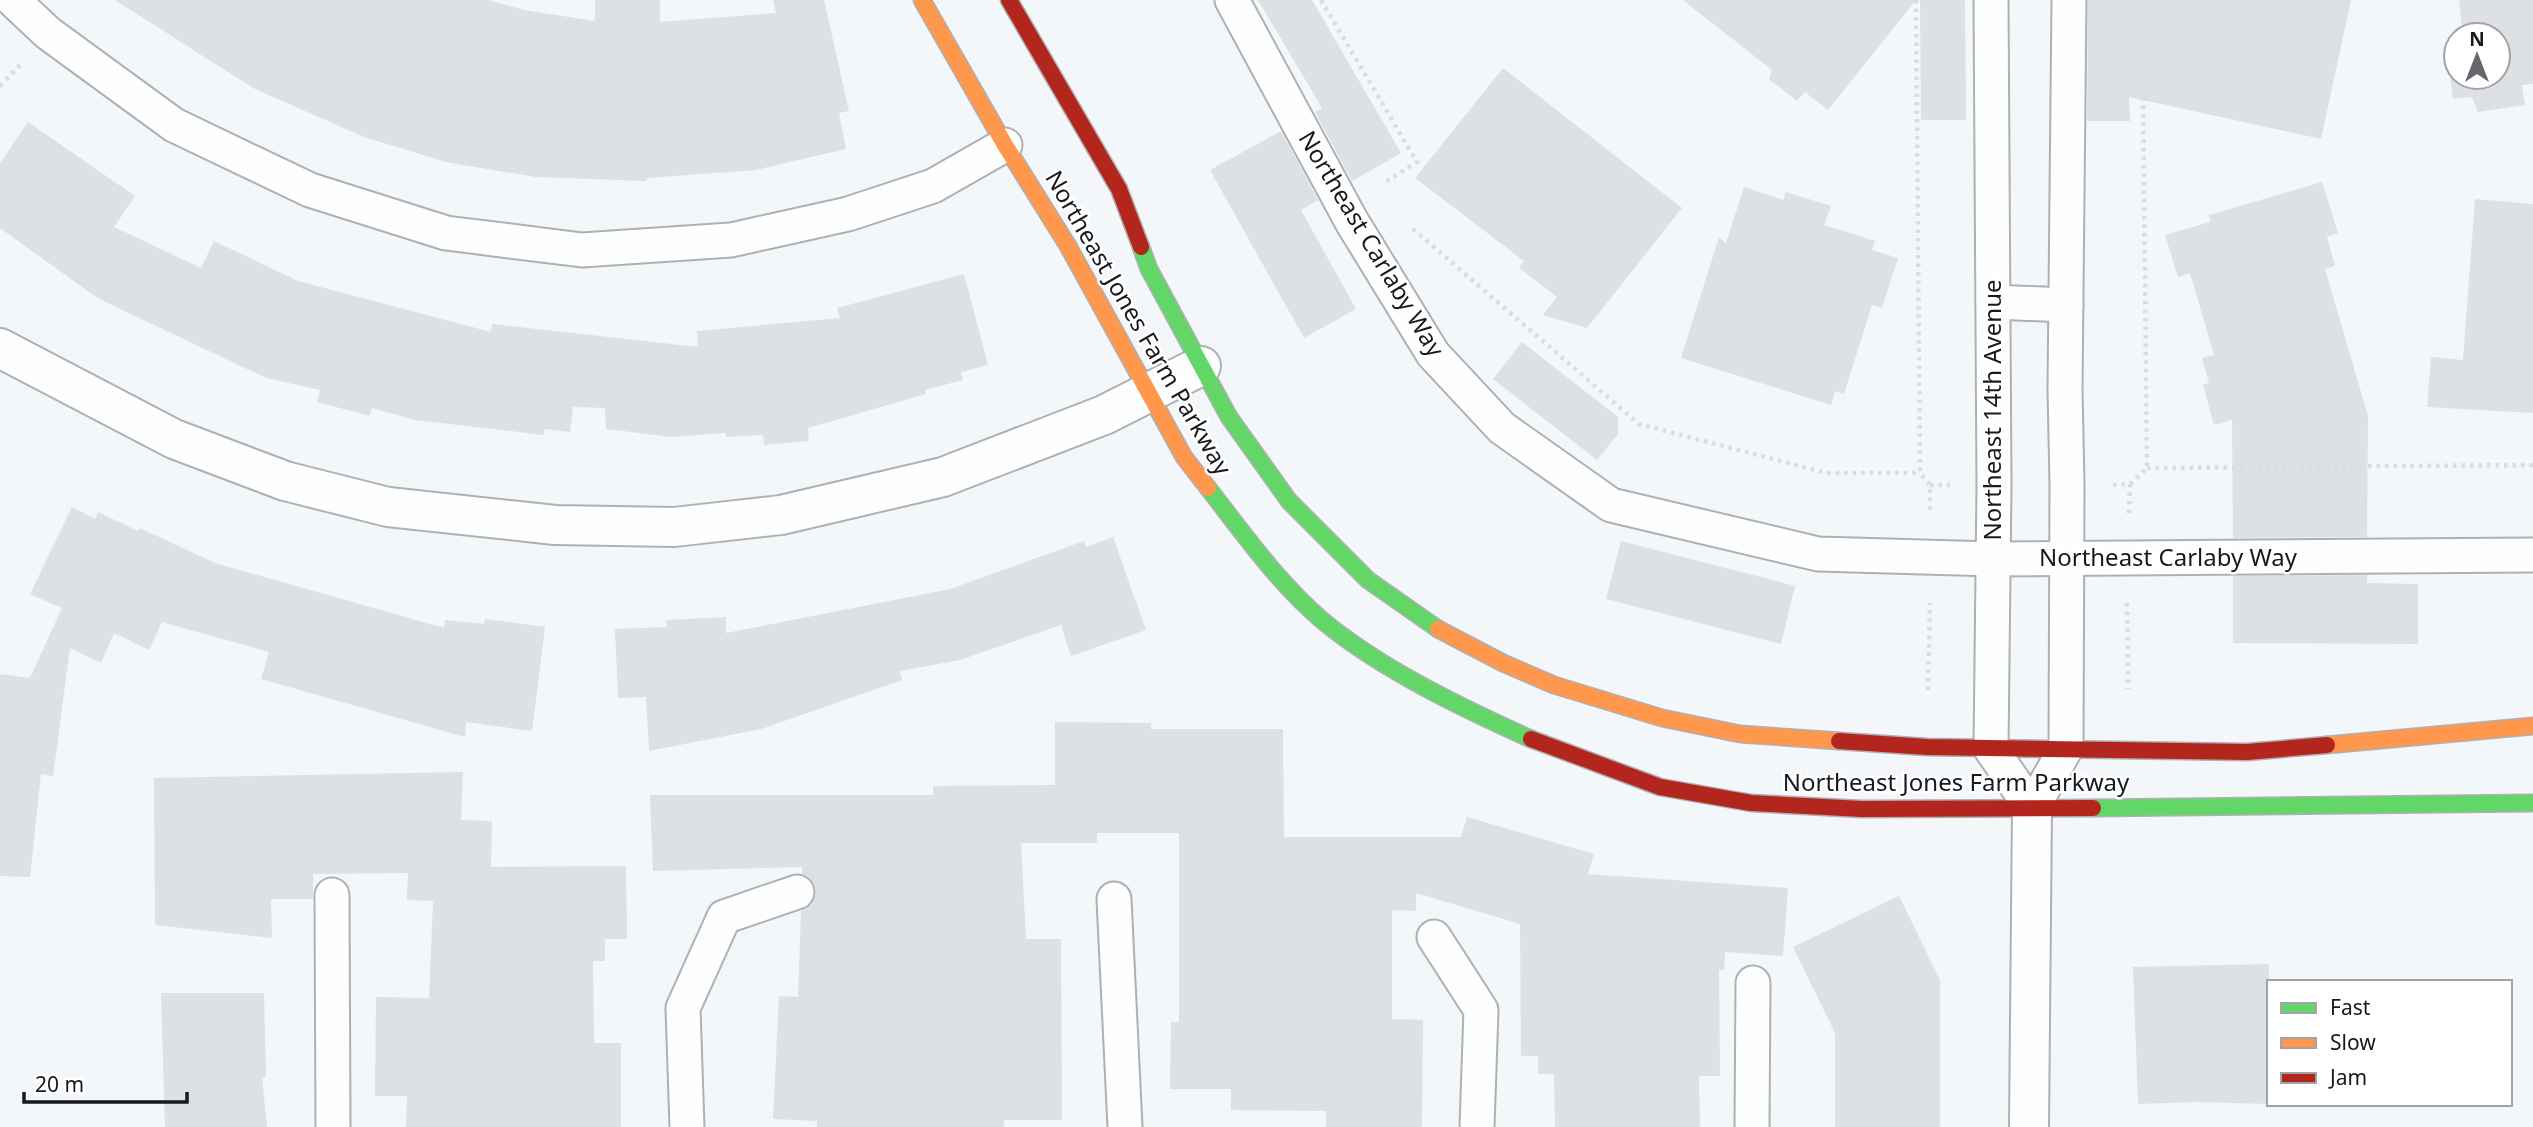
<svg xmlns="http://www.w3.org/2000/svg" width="2533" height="1127" font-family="'Noto Sans',sans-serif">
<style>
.building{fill:#dde0e4}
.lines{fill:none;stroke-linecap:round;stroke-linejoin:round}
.lane-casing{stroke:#aeb0b4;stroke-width:37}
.street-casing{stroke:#aeb0b4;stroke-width:42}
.fast-casing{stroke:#aeb0b4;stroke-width:19}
.slow-casing{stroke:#aeb0b4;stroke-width:19}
.jam-casing{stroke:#aeb0b4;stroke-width:19}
.path{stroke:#dadcdd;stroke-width:4.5;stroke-dasharray:3.5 5;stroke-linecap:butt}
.lane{stroke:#fdfefe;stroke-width:33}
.street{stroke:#fdfefe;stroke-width:38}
.fast{stroke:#63d668;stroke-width:16}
.slow{stroke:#ff974d;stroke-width:16}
.jam{stroke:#b3261e;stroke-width:16}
.labels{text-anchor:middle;stroke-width:5;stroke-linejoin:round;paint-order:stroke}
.street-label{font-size:24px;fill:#16191e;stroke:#fff}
</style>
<rect width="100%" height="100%" fill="#f4f7fa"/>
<g class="building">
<polygon points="115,0 488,0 524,10 595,21 595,0 660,0 660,22 776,13 773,0 824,0 849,111 839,113 846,149 756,170 647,178 647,181 536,177 446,162 364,137 253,88"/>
<polygon points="1258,0 1312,0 1401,153 1352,181 1315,112 1322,108"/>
<polygon points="1683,0 1916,0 1828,110 1805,92 1797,101 1769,79 1772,70"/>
<polygon points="1920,0 1965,0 1966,120 1921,120"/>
<polygon points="2088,0 2351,0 2321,139 2129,97 2130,121 2087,121"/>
<polygon points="2459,0 2533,0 2533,84 2522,85 2525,105 2478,112 2472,97 2453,99 2447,55 2456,55 2456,77 2498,77 2498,35 2463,35"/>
<polygon points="1503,68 1682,208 1587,328 1543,315 1557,297 1519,268 1524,261 1415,178"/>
<polygon points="28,122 135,196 114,227 201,268 214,241 298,281 491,332 492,324 698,347 697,331 840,318 837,308 964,274 988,365 961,372 963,380 925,390 926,394 808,428 809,441 764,445 763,435 726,437 726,433 672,437 606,429 605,408 573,407 570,432 544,429 544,435 415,420 372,408 370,416 317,402 320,390 266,378 99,299 0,228 0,163"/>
<polygon points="1281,131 1318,200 1301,210 1356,309 1304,338 1210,170"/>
<polygon points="2322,182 2338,233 2327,237 2335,266 2325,269 2368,416 2367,537 2233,538 2232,420 2214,425 2203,385 2209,383 2202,358 2214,355 2190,273 2178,277 2165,235 2210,222 2209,215"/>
<polygon points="1744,187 1783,200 1786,192 1831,206 1824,225 1875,241 1872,250 1898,258 1882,308 1872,305 1844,394 1835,391 1831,405 1681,358 1719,237 1726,243"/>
<polygon points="2475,199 2533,204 2533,413 2427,407 2431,357 2463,360"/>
<polygon points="1522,342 1618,417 1618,434 1597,460 1493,379"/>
<polygon points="72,507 95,519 98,512 138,531 140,528 215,563 444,628 445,620 484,624 485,619 545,627 532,731 466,722 465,737 261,679 269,652 162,622 149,650 114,633 101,663 70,648 53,776 41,774 30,877 0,876 0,674 30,678 62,608 30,594"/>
<polygon points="1113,537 1146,630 1071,656 1061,625 960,660 900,671 902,680 761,729 649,751 646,697 618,698 615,629 667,627 666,620 726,617 726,633 950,589 1084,541 1086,547"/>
<polygon points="1621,541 1795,586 1781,644 1606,599"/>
<polygon points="2367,575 2367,583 2418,584 2418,644 2233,643 2233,576"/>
<polygon points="1055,722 1151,723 1151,729 1283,729 1284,837 1461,837 1467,817 1594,854 1588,874 1788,888 1783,956 1725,952 1724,970 1719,970 1720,1076 1699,1076 1700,1127 1555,1127 1554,1074 1538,1074 1538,1056 1521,1056 1520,924 1416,893 1416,911 1392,910 1392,1019 1423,1020 1422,1127 1326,1127 1326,1111 1231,1110 1231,1089 1170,1089 1171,1022 1179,1022 1179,833 1097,833 1097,843 1021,843 1026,939 1061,939 1062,1120 1004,1120 1004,1127 817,1127 817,1121 773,1119 779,996 798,997 801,911 812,904 816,895 815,885 810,878 802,874 802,867 653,871 650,795 933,795 933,786 1055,785"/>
<polygon points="463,772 461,820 492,821 491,867 626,866 627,939 605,939 605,961 593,961 594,1043 621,1043 621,1127 406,1127 407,1096 375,1096 376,997 429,998 433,901 407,900 408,873 313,874 313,899 271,899 272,938 155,925 154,778"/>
<polygon points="1899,896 1940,980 1940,1127 1835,1127 1835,1033 1793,947"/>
<polygon points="2269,964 2269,1104 2197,1102 2138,1104 2133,967"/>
<polygon points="161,993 264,993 266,1077 262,1077 267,1127 165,1127"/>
</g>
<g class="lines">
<defs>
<g id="lane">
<polyline points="13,0 48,33 174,125 310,190 446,233 582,250 731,240 848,214 933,186 1005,145"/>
<polyline points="1232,0 1352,222 1433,354 1502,428 1611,505 1818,554 1993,559 2533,555"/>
<polyline points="1991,0 1994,485 1991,749 2032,808 2066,748 2067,485 2065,389 2069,0"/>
<polyline points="1993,302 2066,305"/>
<polyline points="332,895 333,1127"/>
<polyline points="1114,899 1125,1127"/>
<polyline points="1434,937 1481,1010 1477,1127"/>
<polyline points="687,1127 683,1008 724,917 797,892"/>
<polyline points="1752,1127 1753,983"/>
</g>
<g id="street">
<polyline points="0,348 174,439 285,481 388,507 555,525 674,527 781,515 943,477 1104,415 1201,366"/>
<polyline points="2029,1127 2032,808"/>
</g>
<g id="fast">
<polyline points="1141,247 1149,269 1229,417 1289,501 1368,580 1438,629"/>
<path d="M1208,488C1244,534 1278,583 1323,621C1381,669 1462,708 1531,739"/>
<polyline points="2093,808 2533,803"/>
</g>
<g id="slow">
<polyline points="922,0 1005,145 1068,246 1184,457 1208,488"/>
<polyline points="1438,629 1503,663 1554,685 1662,718 1740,734 1839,741"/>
<polyline points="2327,745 2533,726"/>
</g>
<g id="jam">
<polyline points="1009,0 1119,189 1141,247"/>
<polyline points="1531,739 1660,787 1751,803 1862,809 2093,808"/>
<polyline points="1839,741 1927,747 2247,752 2327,745"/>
</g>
</defs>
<use href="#lane" class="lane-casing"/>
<use href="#street" class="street-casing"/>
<use href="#fast" class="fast-casing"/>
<use href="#slow" class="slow-casing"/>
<use href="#jam" class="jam-casing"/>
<g class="path">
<polyline points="1321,0 1417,162 1382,184"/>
<polyline points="1916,0 1920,473 1930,485 1930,514"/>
<polyline points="0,86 20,65"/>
<polyline points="1413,229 1639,424 1826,473 1920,473"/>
<polyline points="2147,468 2533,465"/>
<polyline points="1930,485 1950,485"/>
<polyline points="2113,485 2130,484 2147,468 2142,0"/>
<polyline points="2129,513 2130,484"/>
<polyline points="2127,603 2128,689"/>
<polyline points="1928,690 1930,603"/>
</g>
<use href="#lane" class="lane"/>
<use href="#street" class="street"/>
<use href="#fast" class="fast"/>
<use href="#slow" class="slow"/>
<use href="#jam" class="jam"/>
</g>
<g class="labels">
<g class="street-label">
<text transform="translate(1371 244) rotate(59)" y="8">Northeast Carlaby Way</text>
<text transform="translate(1138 323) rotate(60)" y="8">Northeast Jones Farm Parkway</text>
<text transform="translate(1993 410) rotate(-90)" y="8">Northeast 14th Avenue</text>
<text x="2168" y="566">Northeast Carlaby Way</text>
<text x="1956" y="791">Northeast Jones Farm Parkway</text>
</g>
</g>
<rect x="2267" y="980" width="245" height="126" fill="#ffffff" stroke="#a2a3a5" stroke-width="2"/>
<rect x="2281" y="1003" width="35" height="10" fill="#63d668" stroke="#a2a3a5" stroke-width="2"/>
<text x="2330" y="1015" font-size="21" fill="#16191e">Fast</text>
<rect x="2281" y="1038" width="35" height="10" fill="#ff974d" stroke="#a2a3a5" stroke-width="2"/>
<text x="2330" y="1050" font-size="21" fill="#16191e">Slow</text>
<rect x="2281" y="1073" width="35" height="10" fill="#b3261e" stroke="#a2a3a5" stroke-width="2"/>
<text x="2330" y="1085" font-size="21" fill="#16191e">Jam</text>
<g transform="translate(2477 56)"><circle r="33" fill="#ffffff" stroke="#a2a3a5" stroke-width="2"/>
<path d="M0-5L12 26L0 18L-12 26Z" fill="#64676b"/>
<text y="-10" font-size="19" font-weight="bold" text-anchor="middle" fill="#16191e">N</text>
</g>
<path d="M24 1092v10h163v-10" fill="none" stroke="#16191e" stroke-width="3.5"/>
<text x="35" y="1092" font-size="21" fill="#16191e" stroke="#ffffff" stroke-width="5" paint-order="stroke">20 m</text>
</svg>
